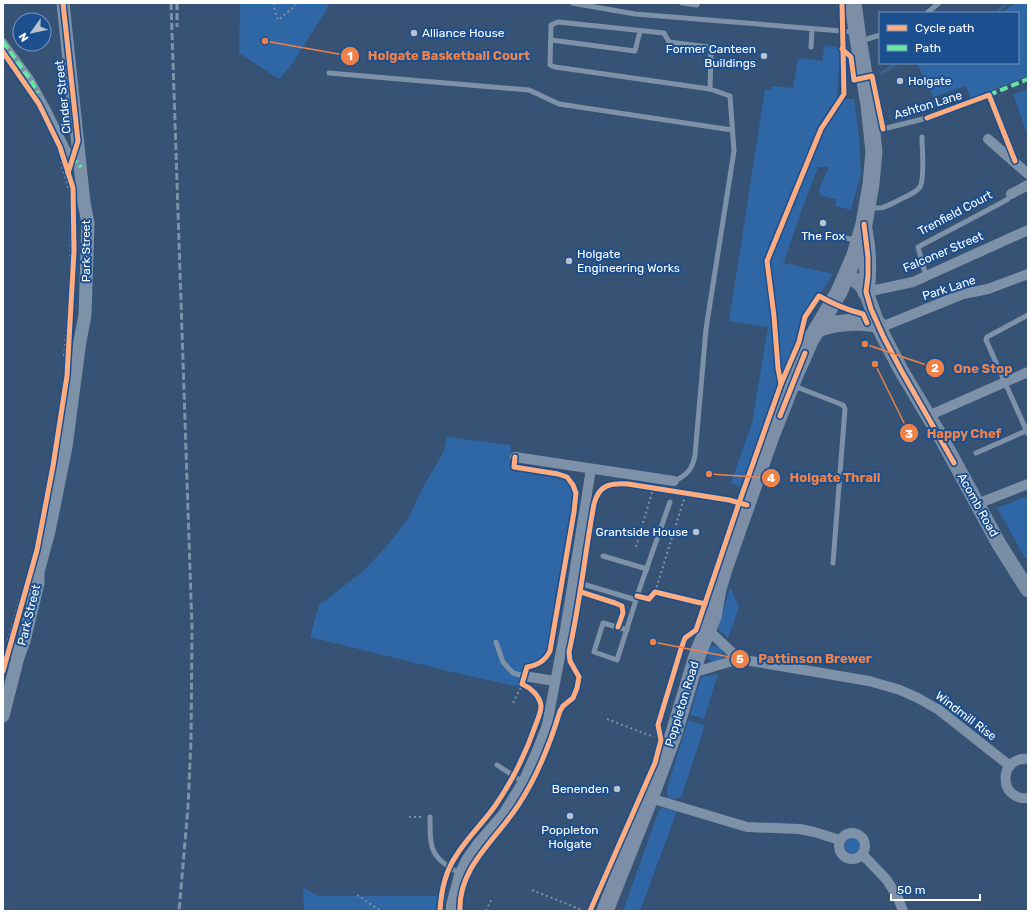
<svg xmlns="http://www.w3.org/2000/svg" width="1031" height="914" font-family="Rubik,sans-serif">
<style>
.green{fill:#2f66a5}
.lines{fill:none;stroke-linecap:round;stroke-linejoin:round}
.stream{stroke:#3b618d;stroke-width:3.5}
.path{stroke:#7d92a8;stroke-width:2;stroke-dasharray:2 3;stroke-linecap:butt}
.service{stroke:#7d92a8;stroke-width:5}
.pedestrian{stroke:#7d92a8;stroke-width:8}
.minor{stroke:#7d92a8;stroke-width:10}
.tertiary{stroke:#7d92a8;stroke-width:13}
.secondary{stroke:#798da4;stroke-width:15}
.primary{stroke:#7d8ea7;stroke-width:17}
.rail{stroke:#7e92a7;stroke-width:3;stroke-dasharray:7 3;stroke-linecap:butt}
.quiet{stroke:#66e7a1;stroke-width:4;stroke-dasharray:8 4;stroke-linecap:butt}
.cycleway-casing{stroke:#1b4f8f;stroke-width:8}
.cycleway{stroke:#ffac80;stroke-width:5}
.poi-dot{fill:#b9c2ce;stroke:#1b4f8f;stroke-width:1.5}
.labels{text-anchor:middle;stroke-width:4;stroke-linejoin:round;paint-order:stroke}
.poi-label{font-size:12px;fill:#fff;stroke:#1b4f8f;text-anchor:start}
.street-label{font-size:12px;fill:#fff;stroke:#1b4f8f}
.leader{fill:none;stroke:#ee8249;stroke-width:1.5}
.callout-dot{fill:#ee8249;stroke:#1b4f8f;stroke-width:1.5}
.mark-label{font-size:12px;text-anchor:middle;font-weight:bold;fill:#fff}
.callout-label{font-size:13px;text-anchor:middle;font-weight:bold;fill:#ee8249;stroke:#1b4f8f;stroke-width:4;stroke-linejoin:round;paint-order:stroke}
</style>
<rect width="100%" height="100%" fill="#365274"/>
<g class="green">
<polygon points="240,3 289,3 295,6 297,3 324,3 329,6 290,67 279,79 239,53"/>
<polygon points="1016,3 1028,3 1028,76 971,99 966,86 933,97 917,63 1018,63 1018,13 1001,13"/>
<polygon points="825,45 840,48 837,99 854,99 859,136 861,174 851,210 835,206 837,200 820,195 819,189 829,167 818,167 802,209 784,262 779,262 833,274 822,291 813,298 805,312 796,341 783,372 742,488 731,483 752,423 768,327 729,321 765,89 771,90 772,86 793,88 798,59 803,58 822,61"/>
<polygon points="1028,90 1028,136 1013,94"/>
<path d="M447,437L511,445L510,469C522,471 561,474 568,483C573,488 573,497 573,504L550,647C546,657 537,665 525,664L519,687L456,673L310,637L319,605L361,573L386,547L408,519L423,487L443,453Z"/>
<polygon points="1028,496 1028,557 1025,558 997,508"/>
<polygon points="730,587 739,607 728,638 718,629"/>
<circle cx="715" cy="654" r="8"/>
<polygon points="718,674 704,719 690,715 701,677"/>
<polygon points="688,720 705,725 681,798 669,798 667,795 667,789"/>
<polygon points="663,808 677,811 640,911 623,911 659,810"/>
<circle cx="853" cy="846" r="8"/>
<polygon points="303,887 318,896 438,896 436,911 304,911"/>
</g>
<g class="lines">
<g class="stream">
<polyline points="998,13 1006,3"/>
<polyline points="882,73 897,63"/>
</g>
<g class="path">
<polyline points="274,3 275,12 278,20 295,6 294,3"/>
<polyline points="61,162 69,191"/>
<path d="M64,356C69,302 72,250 70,195"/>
<polyline points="636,547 653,489"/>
<polyline points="655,592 683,502 687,493"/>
<polyline points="8,640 20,598"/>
<polyline points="3,659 5,652"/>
<polyline points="513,703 522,685"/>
<polyline points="607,719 654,737"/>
<polyline points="409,817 422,817"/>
<polyline points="532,890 582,910"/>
<polyline points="357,895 381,911"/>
<polyline points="486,911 491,900"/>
</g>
<g class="service">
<polyline points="572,3 635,14 854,32"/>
<polyline points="682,3 697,5"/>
<polyline points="927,13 939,3"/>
<polyline points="551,40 635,51 640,31"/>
<polyline points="861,41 880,35"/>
<polyline points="811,47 812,29"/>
<polyline points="329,73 529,90 559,104 732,130"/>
<polyline points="875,131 927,118"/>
<path d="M869,207C882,210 887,206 899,200C905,197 916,193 920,187C925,178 922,148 922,137"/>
<polyline points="839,237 856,240"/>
<polyline points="926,276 918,247 1001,203 1008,199 1011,194"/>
<polyline points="1028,315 987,337 986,340 1028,434"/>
<polyline points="794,386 843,405 845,409 833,563"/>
<polyline points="976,453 1028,430"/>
<path d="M674,481C686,476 693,469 695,455L706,329L734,151L730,96L710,89L555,67L550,65L551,25L558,22L664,33L669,42L709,47L711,53L710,89"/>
<polyline points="603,556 647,569"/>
<polyline points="573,581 636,600"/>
<polyline points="701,628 701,623 708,605"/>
<polyline points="627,630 603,623 594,652 617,660 636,600 637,596 670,502"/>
<polyline points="496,642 503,662 513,673 524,676"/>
<polyline points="497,765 523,782"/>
<path d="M430,817C430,849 430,857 459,873"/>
</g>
<polyline class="pedestrian" points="3,42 30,79 48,112 69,155 80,166"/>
<g class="minor">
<polyline points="988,139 1028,174"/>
<polyline points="1011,194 1028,185"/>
<polyline points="866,292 913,282 1028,230"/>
<polyline points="879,328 963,294 988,289 1028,274"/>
<polyline points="928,416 1028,372"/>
<polyline points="515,457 674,481"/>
<polyline points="977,504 1028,484"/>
<polyline points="708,630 739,659"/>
<polyline points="692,673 739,659 869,681 900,690 918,698 939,710 1010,766"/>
<polyline points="524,676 555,681"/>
<path d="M1028,759C998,756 998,801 1028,798"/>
<polyline points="650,798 747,827 800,829 814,832 840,840"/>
<circle cx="852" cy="846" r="13"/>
<polyline points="862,854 887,880 898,898 903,911"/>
<polyline points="451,911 451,905 459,875 466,860 478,843 503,814 523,782 536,753 547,725 565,630 591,469"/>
</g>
<g class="tertiary">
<polyline points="18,657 24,641 38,583 38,572 49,531 66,447 80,341 85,315 88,223 84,203 63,3"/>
<polyline points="3,716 18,657 18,648"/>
</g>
<polyline class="secondary" points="846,276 855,280 861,285 866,292 879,328 901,370 942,439 999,544 1028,590"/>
<g class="primary">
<path d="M864,229C868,250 869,270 866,292"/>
<path d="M817,329C836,322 858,321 878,324"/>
<polyline points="605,911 650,798 673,736 698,653 713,617 718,589 724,569 770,439 795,375 810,341 839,292 846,276 855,255 864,224 871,184 874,152 869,105 857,32 853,3"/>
</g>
<g class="rail">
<polyline points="171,3 192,629 191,740 188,807 179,911"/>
<polyline points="177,3 177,27"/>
</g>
<g class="quiet">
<polyline points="3,42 30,79 38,93"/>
<polyline points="989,95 1028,79"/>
<polyline points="71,157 81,167"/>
</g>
<defs>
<g id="cycleway">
<polyline points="63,3 78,141 68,173"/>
<polyline points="842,49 851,57 854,80 872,76 883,129"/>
<polyline points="3,52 39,104 60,147 73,188 74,251 67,376 53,466 37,550 3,671"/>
<polyline points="927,118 989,95 1015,161"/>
<polyline points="864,224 868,257 868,276 866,292 871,309 884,338 901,370 954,463"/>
<polyline points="781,384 778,368 774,316 767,261 821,129 844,94 842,3"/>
<polyline points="780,416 805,353"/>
<polyline points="581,592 615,603 622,606 623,613 618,627"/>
<polyline points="637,596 649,599 655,592 705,604"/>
<path d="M440,911C441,892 445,872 456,856C467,838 483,823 495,806C513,780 526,753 536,724C538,719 541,712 541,706C540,696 531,688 522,684L527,667C538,665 545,661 550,651L574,512L576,493L573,485L567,477L558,474L514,467L515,457"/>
<path d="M460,911C458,866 498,838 519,804C538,775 550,744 560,711L563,706L573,698L577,688L579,677L570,661L569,652C580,603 585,553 594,504C599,484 611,483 628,484L729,500L747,505"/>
<path d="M590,911L655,763L661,740L658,725L681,649L685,638L696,630L739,503L781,384L799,342L805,317L819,296C833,304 847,310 863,314L867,323"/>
</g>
</defs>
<use href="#cycleway" class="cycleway-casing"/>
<use href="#cycleway" class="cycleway"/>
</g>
<g class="poi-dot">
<circle cx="414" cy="33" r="4"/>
<circle cx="764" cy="56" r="4"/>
<circle cx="900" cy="81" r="4"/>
<circle cx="823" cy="223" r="4"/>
<circle cx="569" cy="261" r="4"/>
<circle cx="696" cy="532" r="4"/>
<circle cx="617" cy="789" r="4"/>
<circle cx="570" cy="816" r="4"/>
</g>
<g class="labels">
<g class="poi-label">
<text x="422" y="37">Alliance House</text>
<text x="756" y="53" text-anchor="end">Former Canteen<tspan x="756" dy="14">Buildings</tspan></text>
<text x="908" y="85">Holgate</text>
<text x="823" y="240" text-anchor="middle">The Fox</text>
<text x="577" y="258">Holgate<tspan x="577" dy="14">Engineering Works</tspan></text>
<text x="688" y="536" text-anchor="end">Grantside House</text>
<text x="609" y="793" text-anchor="end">Benenden</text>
<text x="570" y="834" text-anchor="middle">Poppleton<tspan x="570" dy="14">Holgate</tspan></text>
</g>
<g class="street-label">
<text transform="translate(63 97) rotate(-96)" y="4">Cinder Street</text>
<text transform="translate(928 105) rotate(-17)" y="4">Ashton Lane</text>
<text transform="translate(955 213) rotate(-28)" y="4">Trenfield Court</text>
<text transform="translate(86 251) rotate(-90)" y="4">Park Street</text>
<text transform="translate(943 252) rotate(-23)" y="4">Falconer Street</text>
<text transform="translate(949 288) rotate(-18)" y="4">Park Lane</text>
<text transform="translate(978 505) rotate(61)" y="4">Acomb Road</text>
<text transform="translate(29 615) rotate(-76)" y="4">Park Street</text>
<text transform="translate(682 704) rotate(-73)" y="4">Poppleton Road</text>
<text transform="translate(966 716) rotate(37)" y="4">Windmill Rise</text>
</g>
</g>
<path class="leader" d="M265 41L350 56M865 344L935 368M875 364L909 433M709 474L771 478M653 642L740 659"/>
<g class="callout-dot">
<circle cx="265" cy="41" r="4"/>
<circle cx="865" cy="344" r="4"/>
<circle cx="875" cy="364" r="4"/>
<circle cx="709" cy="474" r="4"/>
<circle cx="653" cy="642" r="4"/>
<circle cx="350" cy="56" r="10"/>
<circle cx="935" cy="368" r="10"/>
<circle cx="909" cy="433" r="10"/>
<circle cx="771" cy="478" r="10"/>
<circle cx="740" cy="659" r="10"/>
</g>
<g class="mark-label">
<text x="350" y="60">1</text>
<text x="935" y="372">2</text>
<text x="909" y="438">3</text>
<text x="771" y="482">4</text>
<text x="740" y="663">5</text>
</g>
<g class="callout-label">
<text x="449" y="60">Holgate Basketball Court</text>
<text x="983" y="373">One Stop</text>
<text x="964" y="438">Happy Chef</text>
<text x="835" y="482">Holgate Thrall</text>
<text x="815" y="663">Pattinson Brewer</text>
</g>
<rect width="1031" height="914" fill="none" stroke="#ffffff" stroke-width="8"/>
<rect x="879" y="12" width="140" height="52" fill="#1b4f8f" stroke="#7695bc"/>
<rect x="887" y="25" width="20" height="6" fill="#ffac80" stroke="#7695bc"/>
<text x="915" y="32" font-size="12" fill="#ffffff">Cycle path</text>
<rect x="887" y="45" width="20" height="6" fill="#66e7a1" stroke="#7695bc"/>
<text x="915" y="52" font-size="12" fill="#ffffff">Path</text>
<g transform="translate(32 32) rotate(237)"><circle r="19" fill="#1b4f8f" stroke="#7695bc"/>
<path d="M0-3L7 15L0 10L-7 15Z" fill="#b9c2ce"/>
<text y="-6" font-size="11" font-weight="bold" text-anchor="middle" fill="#ffffff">N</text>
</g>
<path d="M891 894v6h89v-6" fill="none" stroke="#ffffff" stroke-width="2"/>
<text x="897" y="894" font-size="12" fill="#ffffff" stroke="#1b4f8f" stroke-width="3" paint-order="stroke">50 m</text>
</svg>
